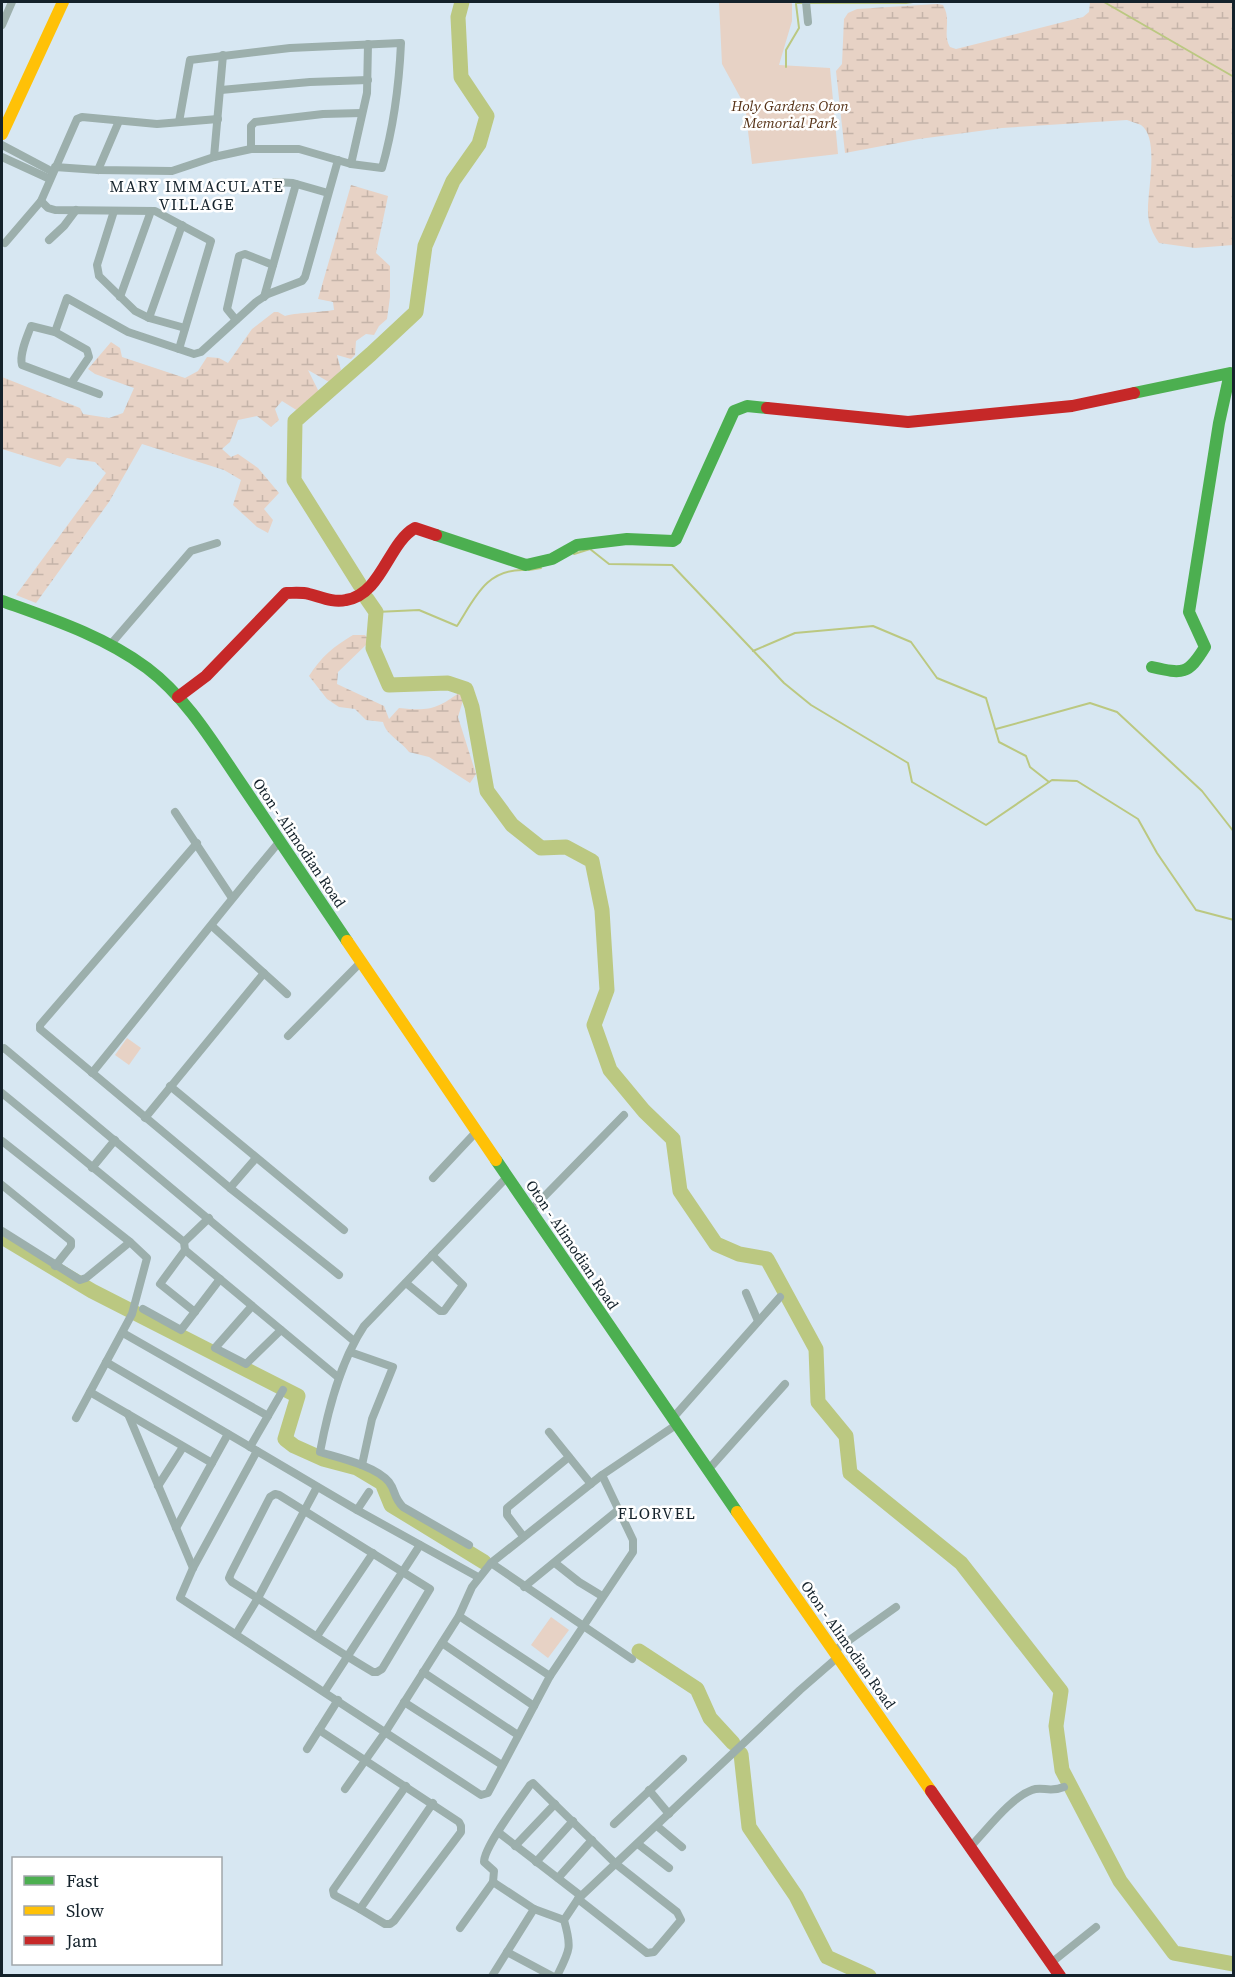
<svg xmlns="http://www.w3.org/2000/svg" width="1235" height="1977" font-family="'Source Serif 4',serif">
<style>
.green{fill:#e7d2c5}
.wetland{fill:url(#wetland-marsh)}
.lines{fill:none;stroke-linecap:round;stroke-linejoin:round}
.stream{stroke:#bbc881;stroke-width:2}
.river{stroke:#bbc881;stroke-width:15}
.street{stroke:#9cafac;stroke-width:8}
.fast{stroke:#4caf50;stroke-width:12}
.slow{stroke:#ffc107;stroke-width:12}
.jam{stroke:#c62828;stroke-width:12}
.labels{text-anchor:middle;stroke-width:5;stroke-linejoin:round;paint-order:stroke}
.park-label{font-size:15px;font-style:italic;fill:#563217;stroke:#fff}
.street-label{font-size:15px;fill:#14222b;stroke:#fff}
.neighbourhood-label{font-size:16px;letter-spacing:1.5px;fill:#14222b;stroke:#fff}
</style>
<defs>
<pattern id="wetland-marsh" width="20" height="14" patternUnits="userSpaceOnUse" patternTransform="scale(1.5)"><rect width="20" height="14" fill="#e7d2c5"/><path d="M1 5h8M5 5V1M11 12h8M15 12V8" fill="none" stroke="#c5b4a9"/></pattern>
</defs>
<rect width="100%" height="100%" fill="#d7e7f2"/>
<g class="green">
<polygon points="719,2 792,2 792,21 779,65 830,68 838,154 752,164 745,106 722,64"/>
<polygon points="127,1038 141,1048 129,1065 115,1055"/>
<polygon points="551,1617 569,1630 548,1658 531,1645"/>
</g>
<g class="wetland">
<path d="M1090,2H1233V245L1195,248L1159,243C1153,234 1148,224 1148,212C1147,192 1160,138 1141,125C1137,123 1131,122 1127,120L1002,128L919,139L845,153L836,71L842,64L844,19L848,13L857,9L937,4L943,5C952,20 942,34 950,47L956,49L1083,17L1089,12Z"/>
<path d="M351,185L388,196L376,253L390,266V297L387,319L379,326L374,335L366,334L356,341L355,355L351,359L337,355L341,370L329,382L308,370L324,402L306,416L282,401L275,409L279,420L271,427L257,416L238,420L230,442L222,449L231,457L238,454L258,468L279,493L264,509L273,520L268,533L257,527L233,505L241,480L224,470L142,444L109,502L36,603L16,595L106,473L95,462L67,458L60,467L2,449V377L80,408L83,414L109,418L123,413L134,388L95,374L88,369L111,342L120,348L122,357L185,378L198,371L207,357L219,358L228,363L252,329L274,312H278L285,316C293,313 323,312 334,310L333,302L318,299Z"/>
<path d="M353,635H365L370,641L338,672L337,684L384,706L389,719L399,708C428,711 436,710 460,692L464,697L458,717L476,774L470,783L429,757L409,752C401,741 386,735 383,722L366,720L355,709L339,707L327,699L309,676C321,657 334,646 353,635Z"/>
</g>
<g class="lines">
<g class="stream">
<polyline points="1104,2 1234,77"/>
<polyline points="796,3 802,3"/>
<polyline points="808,3 906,3 913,2"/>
<polyline points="786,67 786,50 799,28 796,4"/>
<polyline points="574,554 590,549 609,564 672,565 784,683 811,705 908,763 912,782 986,825 1052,780 1077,781 1138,819 1157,853 1196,910 1234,920"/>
<polyline points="529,570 541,568"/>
<path d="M376,612L419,610L457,626C475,598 486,569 524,570"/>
<polyline points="753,651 795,633 873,626 911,642 937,678 986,698 999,742 1026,756 1030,767 1049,782"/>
<polyline points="996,729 1090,703 1117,712 1202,791 1234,832"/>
</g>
<g class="river">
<polyline points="360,585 294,480 295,421 371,354 416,312 425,246 453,181 479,144 487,116 461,77 458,17 462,2"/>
<polyline points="367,599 376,612 373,648 389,685 448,683 466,689 472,707 487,791 512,825 541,848 566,847 592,861 602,910 607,990 594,1025 610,1070 644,1111 673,1139 680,1191 716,1244 739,1254 767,1259 816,1349 818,1402 846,1436 850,1473 961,1563 1061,1691 1056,1726 1062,1770 1120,1881 1174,1953 1234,1964"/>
<polyline points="2,1237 92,1291 298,1396 285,1439 294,1446 323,1459 357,1468 382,1483 391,1505 484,1562"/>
<polyline points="639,1651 697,1689 710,1718 733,1743"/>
<polyline points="741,1754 749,1827 796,1896 827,1957 869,1976"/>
</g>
<g class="street">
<polyline points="806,2 808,22"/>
<polyline points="2,25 12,2"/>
<polyline points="221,90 310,82 368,80"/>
<polyline points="2,145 53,172"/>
<polyline points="251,149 251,126 255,122 323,114 362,113"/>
<polyline points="2,157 50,179"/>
<polyline points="214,157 223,55"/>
<polyline points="351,164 367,93 368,44"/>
<path d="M55,167L98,170L172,171L214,157L251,149H299L351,164L382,168C394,126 399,87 401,43L290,48L190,60L179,122"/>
<polyline points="98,170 119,121"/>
<polyline points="275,182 293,183 328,193"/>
<polyline points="41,201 48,208 55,210 155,211 211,241 179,349"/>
<polyline points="114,211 97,265 99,276 135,311 149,318 185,328"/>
<polyline points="49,240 64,226 76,210"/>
<polyline points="5,243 41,201 77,119 82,117 157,124 218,119"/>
<polyline points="120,297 151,211"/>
<polyline points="264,297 296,184"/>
<polyline points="149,318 182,225"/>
<polyline points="236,320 227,309 239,256 245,254 273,265"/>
<polyline points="55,332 67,298 128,332 194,354 201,352 256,302 268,294 302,281 305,277 338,160"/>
<path d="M72,382L89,357L87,350L55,332L31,326C27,337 19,354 22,365L99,394"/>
<polyline points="110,645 191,551 217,543"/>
<polyline points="175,812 232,898"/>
<polyline points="197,843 40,1025 40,1029 230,1188 339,1275"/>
<polyline points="212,926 287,994"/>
<polyline points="288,1036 361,962"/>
<polyline points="2,1049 4,1048 354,1341"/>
<path d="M92,1073C155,996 216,917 280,841"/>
<polyline points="170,1086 344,1230"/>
<polyline points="2,1093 184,1242 185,1250 339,1378"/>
<polyline points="145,1118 264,973"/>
<polyline points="2,1141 130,1242 147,1258 132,1314 76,1418"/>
<polyline points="92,1168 115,1140"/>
<polyline points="433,1178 477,1131"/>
<polyline points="2,1185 71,1241 71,1246 55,1266"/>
<polyline points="230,1188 256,1158"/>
<polyline points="531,1210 624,1115"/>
<polyline points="2,1231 80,1280 86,1278 130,1242"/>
<polyline points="184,1242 209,1218"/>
<polyline points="185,1250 160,1284 195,1312"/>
<polyline points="406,1283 440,1311 444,1311 463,1285 432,1255"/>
<polyline points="746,1293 758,1321"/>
<polyline points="252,1306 215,1348 246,1364 281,1330"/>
<polyline points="143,1309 181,1330 220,1279"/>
<polyline points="123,1333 268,1416"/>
<polyline points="350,1352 393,1367 372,1419 362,1465"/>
<polyline points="106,1362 357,1510 478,1577"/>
<polyline points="90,1392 212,1463"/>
<polyline points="128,1414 193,1568"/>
<polyline points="672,1419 780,1297"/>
<polyline points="549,1432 591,1484"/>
<polyline points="250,1447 283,1390"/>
<polyline points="257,1451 193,1568 180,1598 481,1795 488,1793 550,1676 633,1552 633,1540 602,1475"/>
<polyline points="708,1470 785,1384"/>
<polyline points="158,1486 183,1447"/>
<path d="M275,1494L279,1495L430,1589L382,1669L377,1672H373C325,1644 279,1611 232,1582L229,1578L231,1573L270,1497Z"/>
<polyline points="357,1510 369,1492"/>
<polyline points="176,1528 228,1434"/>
<polyline points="523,1536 507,1515 507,1508 569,1457"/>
<path d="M469,1545L403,1507C393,1497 396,1491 389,1482C376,1466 340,1458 320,1452C328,1410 340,1362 364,1326L508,1176"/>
<polyline points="491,1563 632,1659"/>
<polyline points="555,1563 579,1582 602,1596"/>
<polyline points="524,1587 618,1510"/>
<polyline points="459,1616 550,1676"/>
<polyline points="236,1634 258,1598 317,1487"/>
<polyline points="317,1636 373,1553"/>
<polyline points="442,1643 534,1706"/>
<polyline points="834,1651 896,1607"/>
<polyline points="423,1672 518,1735"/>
<polyline points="325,1691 420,1545"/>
<polyline points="404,1702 502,1765"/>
<polyline points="319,1730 459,1822 461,1826 461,1832 394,1921 390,1924 385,1924 360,1909 433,1803"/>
<polyline points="307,1749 338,1700"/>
<polyline points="345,1789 386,1731 459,1616 472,1587 491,1563 602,1475 676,1425"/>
<polyline points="649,1790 669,1814"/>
<polyline points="614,1824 683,1759"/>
<polyline points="657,1826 682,1847"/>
<polyline points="498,1832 581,1896"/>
<polyline points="638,1844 669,1868"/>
<polyline points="515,1846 555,1804"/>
<path d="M970,1847C987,1830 1010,1798 1032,1790C1042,1786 1050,1793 1064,1787"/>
<polyline points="536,1862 573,1821"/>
<polyline points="558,1878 592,1840"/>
<polyline points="493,1882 534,1909 564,1920"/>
<polyline points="360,1909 334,1895 333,1890 406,1786"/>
<path d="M460,1928L493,1882L494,1871L484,1862C484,1846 520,1800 530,1785L533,1783L616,1864L677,1912L681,1920L654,1952L647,1953L578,1899"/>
<polyline points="507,1952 552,1976"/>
<polyline points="1051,1963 1096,1927"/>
<polyline points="492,1976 534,1909"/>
<path d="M557,1976C570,1950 572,1948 564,1920L578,1899L800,1690L838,1657"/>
</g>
<g class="fast">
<path d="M1134,393L1230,373L1219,423L1189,612L1205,647C1188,675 1183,674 1152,667"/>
<polyline points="436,535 526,565 552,559 577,545 627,539 673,541 676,539 734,411 747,406 767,408"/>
<path d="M2,601C52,619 104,636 147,668C187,698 214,744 242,785C277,837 312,889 347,941"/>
<polyline points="496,1160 737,1512"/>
</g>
<g class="slow">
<polyline points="2,134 63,2"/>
<polyline points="347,941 496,1160"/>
<polyline points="737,1512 931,1791"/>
</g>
<g class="jam">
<polyline points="767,408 908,422 1072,406 1134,393"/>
<path d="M178,697L206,676L286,593C294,593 302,592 309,594C321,597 333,603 346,600C382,594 388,543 415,528L436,535"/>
<polyline points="931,1791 1060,1976"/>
</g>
</g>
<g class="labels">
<g class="park-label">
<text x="790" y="111">Holy Gardens Oton<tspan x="790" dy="17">Memorial Park</tspan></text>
</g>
<g class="street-label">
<text transform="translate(299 843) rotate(56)" y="5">Oton - Alimodian Road</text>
<text transform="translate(572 1245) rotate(56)" y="5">Oton - Alimodian Road</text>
<text transform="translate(848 1645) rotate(55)" y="5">Oton - Alimodian Road</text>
</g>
<g class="neighbourhood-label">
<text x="197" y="192">MARY IMMACULATE<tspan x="197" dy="18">VILLAGE</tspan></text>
<text x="657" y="1519">FLORVEL</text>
</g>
</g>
<rect width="1235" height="1977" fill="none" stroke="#14222b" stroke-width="6"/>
<rect x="12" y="1857" width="210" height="108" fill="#ffffff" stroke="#a1a7aa" stroke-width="1.5"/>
<rect x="24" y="1876" width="30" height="9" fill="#4caf50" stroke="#a1a7aa" stroke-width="1.5"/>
<text x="66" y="1887" font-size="18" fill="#14222b">Fast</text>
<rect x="24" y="1906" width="30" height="9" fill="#ffc107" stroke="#a1a7aa" stroke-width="1.5"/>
<text x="66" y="1917" font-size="18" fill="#14222b">Slow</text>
<rect x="24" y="1936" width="30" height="9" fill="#c62828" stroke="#a1a7aa" stroke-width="1.5"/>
<text x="66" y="1947" font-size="18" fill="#14222b">Jam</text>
</svg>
